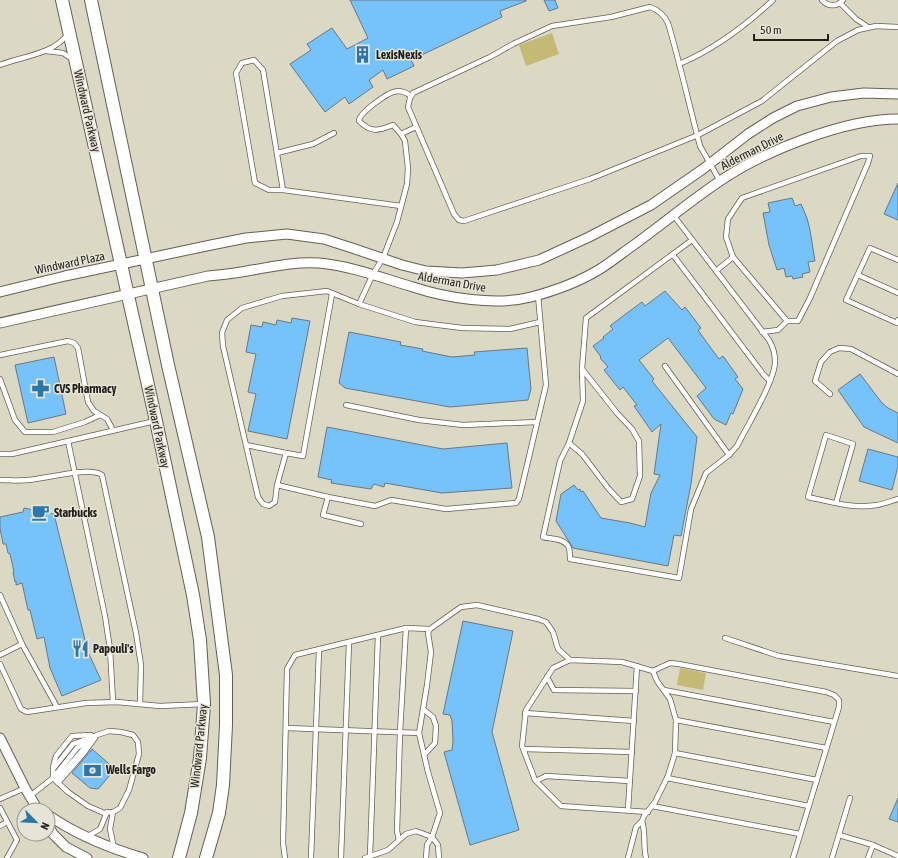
<svg xmlns="http://www.w3.org/2000/svg" width="898" height="858" font-family="'Asap Condensed',sans-serif">
<style>
.built{fill:#dbd8c4;fill-rule:evenodd}
.green{fill:#c5ba75}
.building{fill:#76c3fc;stroke:#6d7780}
.lines{fill:none;stroke-linecap:round;stroke-linejoin:round}
.service-casing{stroke:#636155;stroke-width:6}
.minor-casing{stroke:#636155;stroke-width:11}
.secondary-casing{stroke:#636155;stroke-width:14}
.service{stroke:#fff;stroke-width:4.5}
.minor{stroke:#fff;stroke-width:9}
.secondary{stroke:#fff;stroke-width:12}
.labels{text-anchor:middle;stroke-width:3;stroke-linejoin:round;paint-order:stroke}
.poi-label{font-size:12px;font-weight:bold;fill:#201f1b;stroke:#e6e4d6;text-anchor:start}
.street-label{font-size:12px;fill:#201f1b;stroke:#e6e4d6}
</style>
<rect width="100%" height="100%" fill="#e6e4d6"/>
<path class="built" d="M0,0H898V858H0ZM24,810H48V834H24Z"/>
<g class="green">
<polygon points="552,33 559,54 526,66 519,45"/>
<polygon points="680,668 706,673 703,690 677,685"/>
</g>
<g class="building">
<polygon points="350,0 526,0 526,1 500,11 502,17 411,60 414,66 387,79 383,70 369,80 373,87 349,104 345,97 325,112 290,64 311,50 307,44 332,28 347,49 368,38"/>
<polygon points="544,0 555,0 558,8 549,11"/>
<polygon points="898,183 898,220 884,214"/>
<polygon points="792,198 795,206 801,204 807,218 810,230 815,261 808,262 810,272 802,274 803,277 793,279 792,276 786,277 784,268 777,270 769,245 763,213 770,212 768,203"/>
<polygon points="665,291 682,310 685,307 701,328 698,330 705,340 719,359 723,356 738,377 735,379 743,389 733,414 731,413 726,425 714,419 697,396 706,388 668,338 639,360 654,379 652,381 697,437 691,484 681,536 674,535 668,566 573,548 556,521 561,494 574,485 578,490 580,489 581,492 583,491 601,518 630,523 645,527 651,493 660,475 654,474 661,424 652,432 634,406 637,405 623,387 620,390 604,370 608,367 600,358 601,357 593,346 604,338 603,337 613,329 610,326 623,316 642,302 645,306"/>
<polygon points="292,318 310,321 287,439 248,431 256,394 248,392 256,354 246,352 251,325 262,327 263,322 276,325 277,320 291,323"/>
<polygon points="349,332 401,342 400,345 423,349 422,351 452,357 475,355 474,352 527,348 531,389 528,400 450,407 345,388 339,383"/>
<polygon points="54,357 66,414 28,423 15,365"/>
<polygon points="860,374 882,403 888,408 898,413 898,443 864,427 838,390"/>
<polygon points="327,427 443,449 507,443 512,488 442,493 385,483 384,487 374,484 371,489 331,483 332,480 318,477"/>
<polygon points="868,449 898,457 898,466 892,490 859,481"/>
<polygon points="24,508 54,514 88,652 101,680 62,696 50,668 44,637 37,639 30,610 28,610 22,583 16,585 16,581 15,582 13,572 14,572 10,554 8,553 6,544 3,544 0,528 0,517 23,512"/>
<polygon points="463,621 513,631 492,732 519,830 470,845 444,752 452,750 453,741 452,721 450,715 443,714"/>
<polygon points="92,749 115,769 99,788 97,789 90,788 72,773"/>
<polygon points="898,798 898,822 889,819"/>
</g>
<g class="lines">
<defs>
<g id="service">
<path d="M822,0C828,7 837,7 843,0"/>
<polyline points="840,3 856,19 868,27"/>
<polyline points="46,51 63,53 72,59"/>
<path d="M679,64C715,49 745,26 773,0"/>
<path d="M0,65C23,56 52,55 68,34"/>
<path d="M411,96C407,93 403,91 397,91C388,92 359,113 359,121C371,133 378,131 393,125L401,134L416,127"/>
<polyline points="277,153 313,144 334,133"/>
<path d="M720,181L700,146C689,105 680,63 668,23C664,15 659,10 650,7L611,17L552,26L513,44L490,57L413,93L410,98L408,107L454,214L459,220L464,221L590,179L698,135L762,101L837,41L858,30L876,26L898,27"/>
<polyline points="283,190 263,70 254,60 242,63 236,73 255,183 269,190 283,190 401,206"/>
<path d="M692,240L586,318L582,369L583,401L569,443L560,461L543,537C550,539 564,538 568,546C570,549 570,555 570,559L679,578L691,509L706,473L729,455"/>
<polyline points="673,255 763,374 770,381"/>
<polyline points="733,257 787,321 778,330 762,332"/>
<polyline points="898,260 870,248 846,300 897,323 898,320"/>
<polyline points="716,271 733,257 726,237 728,219 742,198 861,156 870,156 868,163 810,298 798,321 787,321"/>
<polyline points="858,275 898,293"/>
<polyline points="538,295 546,385 519,499 516,503 446,509 391,500 375,506 328,497 277,485 275,502 269,506 263,504 258,497 223,346 222,333 227,320 242,308 282,296 327,291 359,304 415,322 462,328 510,329 540,322"/>
<polyline points="359,304 373,274 383,258 397,222 407,184 408,168 405,141 401,134"/>
<polyline points="0,355 68,341 74,343 78,348 88,402 94,411 107,419 113,430"/>
<path d="M665,366L729,455L737,446C746,428 776,379 775,361C775,353 773,347 769,340L674,216"/>
<polyline points="0,379 15,420 25,432 53,432 85,422 100,415"/>
<polyline points="830,394 815,381 821,362 830,352 839,348 851,349 898,374"/>
<polyline points="346,405 419,420 463,425 537,422"/>
<polyline points="68,441 105,616 110,649 113,702"/>
<polyline points="569,443 582,454 608,488 621,502 632,499 640,476 639,441 632,429 617,413 582,369"/>
<polyline points="246,445 286,453"/>
<polyline points="0,454 12,454 155,421"/>
<path d="M0,480C9,480 19,481 28,480C45,479 89,466 102,475L136,633L141,665L140,704"/>
<polyline points="277,485 286,453 303,456 332,294"/>
<polyline points="328,497 323,515 361,524"/>
<path d="M836,503L853,444L826,435L808,497C831,502 854,509 877,505C884,504 891,501 898,499"/>
<polyline points="0,595 22,644 57,707"/>
<polyline points="725,638 779,656 898,676"/>
<polyline points="0,655 22,644"/>
<polyline points="0,664 21,709 27,712 86,703 117,702 160,706 204,704"/>
<polyline points="547,677 554,690 636,691"/>
<polyline points="664,690 834,722"/>
<polyline points="423,709 433,717 436,726 435,743 424,755"/>
<polyline points="525,713 634,721"/>
<polyline points="676,720 826,748"/>
<polyline points="286,728 419,733"/>
<polyline points="524,749 632,752"/>
<polyline points="675,753 817,780"/>
<polyline points="53,767 56,756 72,736 91,735"/>
<polyline points="667,778 809,806"/>
<polyline points="56,780 89,743"/>
<polyline points="536,781 546,776 630,781"/>
<polyline points="58,783 84,753 95,738"/>
<polyline points="30,796 53,778 77,748 97,735 109,731 121,732 133,735 138,742 139,754 129,790 120,808 113,812 104,813 88,806 68,792 53,778 53,769 73,744 97,735"/>
<polyline points="0,799 25,788"/>
<polyline points="652,806 800,834"/>
<polyline points="0,808 17,840 7,858"/>
<polyline points="628,810 637,666"/>
<polyline points="113,812 110,829 114,848"/>
<polyline points="648,812 561,806 535,780 522,746 526,710 553,668 570,660 622,662 653,671"/>
<polyline points="642,821 644,816 655,802 668,776 675,753 676,720 670,699 657,681 653,671 670,663 679,664 826,692 834,695 839,700 839,707 793,858"/>
<polyline points="0,826 7,822"/>
<polyline points="839,835 873,845 868,858"/>
<polyline points="88,836 100,829 107,812"/>
<polyline points="399,840 397,831 400,732 406,628"/>
<polyline points="873,845 898,856"/>
<polyline points="370,856 378,635"/>
<polyline points="285,858 283,843 287,669 295,655 406,628 430,629"/>
<polyline points="311,858 319,650"/>
<polyline points="341,858 349,642"/>
<polyline points="365,858 388,850 406,834 416,831 432,837 440,813 428,772 419,733 427,685 431,652 428,633 430,629 461,607 477,605 538,619 546,622 553,632 558,649 570,660"/>
<polyline points="426,858 427,845 432,837 438,845 439,858"/>
<path d="M628,858L636,827L642,821C646,834 643,846 646,858"/>
<polyline points="832,858 850,798"/>
</g>
<g id="minor">
<polyline points="0,292 65,276 211,245 246,238 287,234 324,239 352,248 402,265 426,271 462,273 497,270 539,260 589,237 651,205 703,169 748,134 773,118 797,106 831,97 864,93 898,94"/>
<path d="M0,323L208,276C219,275 230,274 241,272C267,268 293,261 319,263C352,266 382,278 413,287C446,298 496,306 531,297C554,291 579,282 600,269C608,264 616,258 624,252C657,229 687,203 720,181C764,151 844,119 898,119"/>
<polyline points="0,738 25,788 38,810"/>
<path d="M48,815C77,835 109,848 143,858"/>
<polyline points="48,825 53,834 66,847 87,858"/>
</g>
<g id="secondary">
<polyline points="62,0 156,421 193,595 200,640 204,704 200,758 191,813 179,858"/>
<polyline points="91,0 168,365 208,537 226,675 226,725 223,785 219,813 206,858"/>
</g>
</defs>
<use href="#service" class="service-casing"/>
<use href="#minor" class="minor-casing"/>
<use href="#secondary" class="secondary-casing"/>
<use href="#service" class="service"/>
<use href="#minor" class="minor"/>
<use href="#secondary" class="secondary"/>
</g>
<defs>
<symbol id="building-bare" viewBox="-9 -9 18 18"><path d="M-4-6H4V6H1V3H-1V6H-4ZM-2.5-4.3h1.7v1.8h-1.7ZM.8-4.3h1.7v1.8H.8ZM-2.5-1h1.7V.8h-1.7ZM.8-1h1.7V.8H.8Z" fill="#2b77aa" stroke="#e6e4d6" stroke-width="2.5" paint-order="stroke"/></symbol>
<symbol id="pharmacy-bare" viewBox="-9 -9 18 18"><path d="M-2-6h4v4h4v4h-4v4h-4v-4h-4v-4h4Z" fill="#2b77aa" stroke="#e6e4d6" stroke-width="2.5" paint-order="stroke"/></symbol>
<symbol id="cafe-bare" viewBox="-9 -9 18 18"><path d="M-5.5-4.5H6V0H3Q3 3.5 0 3.5H-2.5Q-5.5 3.5-5.5 0ZM3-3.2v2h1.7v-2ZM-6 4.5H4V6H-6Z" fill="#2b77aa" stroke="#e6e4d6" stroke-width="2.5" paint-order="stroke"/></symbol>
<symbol id="restaurant-bare" viewBox="-9 -9 18 18"><path d="M-5-6h1v4h1v-4h1v4h1v-4h1v5L-1.5 .5V6h-2V.5L-5-1ZM5-6V6H3V1.5H1.5Q1.5-4 5-6Z" fill="#2b77aa" stroke="#e6e4d6" stroke-width="2.5" paint-order="stroke"/></symbol>
<symbol id="bank-bare" viewBox="-9 -9 18 18"><path d="M-6-4H6V4H-6ZM0-2.3a2.3 2.3 0 1 0 0 4.6a2.3 2.3 0 1 0 0-4.6Z" fill="#2b77aa" stroke="#e6e4d6" stroke-width="2.5" paint-order="stroke"/></symbol>
</defs>
<g fill-rule="evenodd">
<use href="#building-bare" x="350" y="42" width="25" height="25"/>
<use href="#pharmacy-bare" x="28" y="376" width="25" height="25"/>
<use href="#cafe-bare" x="28" y="500" width="25" height="25"/>
<use href="#restaurant-bare" x="68" y="636" width="25" height="25"/>
<use href="#bank-bare" x="80" y="758" width="25" height="25"/>
</g>
<g class="labels">
<g class="poi-label">
<text x="376" y="59">LexisNexis</text>
<text x="54" y="393">CVS Pharmacy</text>
<text x="54" y="517">Starbucks</text>
<text x="93" y="653">Papouli's</text>
<text x="106" y="774">Wells Fargo</text>
</g>
<g class="street-label">
<text transform="translate(87 111) rotate(77)" y="4">Windward Parkway</text>
<text transform="translate(752 151) rotate(-27)" y="4">Alderman Drive</text>
<text transform="translate(70 263) rotate(-12)" y="4">Windward Plaza</text>
<text transform="translate(452 282) rotate(10)" y="4">Alderman Drive</text>
<text transform="translate(157 427) rotate(78)" y="4">Windward Parkway</text>
<text transform="translate(199 746) rotate(-84)" y="4">Windward Parkway</text>
</g>
</g>
<g transform="translate(36 822) rotate(114)"><circle r="19" fill="#e6e4d6" stroke="#97958b"/>
<path d="M0-3L7 15L0 10L-7 15Z" fill="#2b77aa"/>
<text y="-6" font-size="11" font-weight="bold" text-anchor="middle" fill="#201f1b">N</text>
</g>
<path d="M754 34v6h74v-6" fill="none" stroke="#201f1b" stroke-width="2"/>
<text x="760" y="34" font-size="12" fill="#201f1b" stroke="#e6e4d6" stroke-width="3" paint-order="stroke">50 m</text>
</svg>
